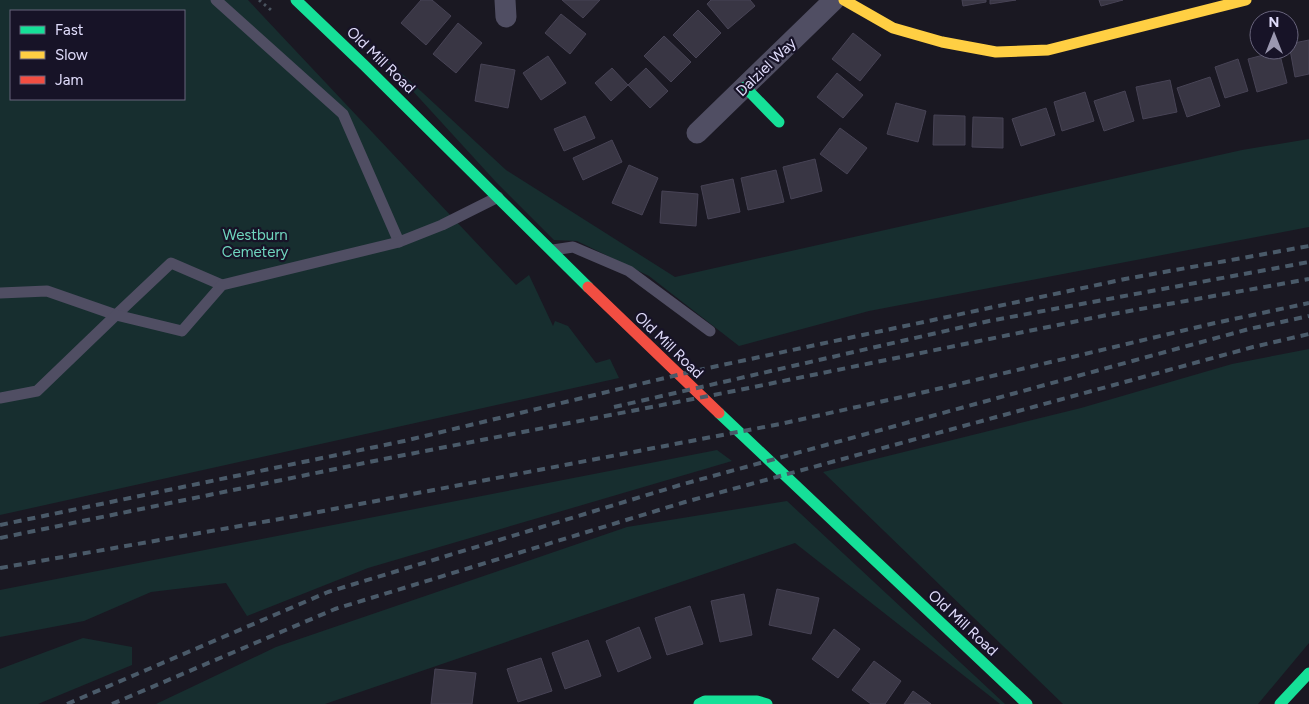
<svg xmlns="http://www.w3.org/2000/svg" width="1309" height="704" font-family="Figtree,sans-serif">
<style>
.green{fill:#172e2f;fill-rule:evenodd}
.building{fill:#393644;stroke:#474355}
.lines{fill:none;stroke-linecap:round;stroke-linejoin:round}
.path{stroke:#4a5460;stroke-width:3;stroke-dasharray:2.5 4;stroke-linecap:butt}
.lane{stroke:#504e63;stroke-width:11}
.street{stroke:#504e63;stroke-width:21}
.fast{stroke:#16e098;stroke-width:11}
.slow{stroke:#ffcf43;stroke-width:11}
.jam{stroke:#f24e42;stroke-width:11}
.rail{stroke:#4a5a69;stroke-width:4;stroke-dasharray:8 6;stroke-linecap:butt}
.labels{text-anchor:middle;stroke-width:4.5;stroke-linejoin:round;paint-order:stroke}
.street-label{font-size:15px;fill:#e1ddfc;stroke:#171327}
.park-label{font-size:15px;fill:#6fd5be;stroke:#171327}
</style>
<rect width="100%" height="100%" fill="#1a1822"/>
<g class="green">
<path d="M0,0H248L516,285L529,275L553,326L555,321L568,326L596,363L610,359L619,378L0,515ZM11,11H184V99H11Z"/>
<polygon points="368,42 506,170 675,277 1242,150 1309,139 1309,227 869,311 739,346 649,276 577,241 554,240 496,182"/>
<polygon points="1309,349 1309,643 1258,704 1063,704 823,472 1081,408 1232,364"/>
<polygon points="717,450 732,461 368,568 247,616 226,583 151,592 84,621 0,637 0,590"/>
<polygon points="787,501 1005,704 1000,704 795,543 325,704 156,704 276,647 627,527"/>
<polygon points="83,638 132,647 132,665 38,704 0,704 0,669"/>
</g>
<g class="building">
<polygon points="421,0 432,0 451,16 426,45 401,23"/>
<polygon points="562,0 600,0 583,18"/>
<polygon points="711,0 750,0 755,6 728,29 707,4"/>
<polygon points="962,0 986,0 986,2 963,6"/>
<polygon points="990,0 1016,0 990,4"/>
<polygon points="1099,0 1123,0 1101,6"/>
<polygon points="698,10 721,33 696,58 673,35"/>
<polygon points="561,14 586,34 570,54 545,33"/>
<polygon points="458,23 482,43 456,73 433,54"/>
<polygon points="853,33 881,55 860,81 832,59"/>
<polygon points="664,36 691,62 671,82 644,56"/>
<polygon points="1309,40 1309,74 1295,77 1289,44"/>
<polygon points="1279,51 1287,83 1257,92 1248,59"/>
<polygon points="548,56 566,83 541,100 523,73"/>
<polygon points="1238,59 1248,91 1225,98 1215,67"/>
<polygon points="481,64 515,70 508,108 475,101"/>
<polygon points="612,68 628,85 611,101 595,83"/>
<polygon points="646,68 668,91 650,108 628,85"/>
<polygon points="837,73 863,95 843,118 817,97"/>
<polygon points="1210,77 1220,106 1187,117 1177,88"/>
<polygon points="1170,80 1177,112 1143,119 1136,87"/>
<polygon points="1125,91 1134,121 1104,131 1094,101"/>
<polygon points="1085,92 1094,121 1062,131 1054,102"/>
<polygon points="896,103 926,111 918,142 887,134"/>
<polygon points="1046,108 1055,135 1021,146 1012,119"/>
<polygon points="934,115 965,116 965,145 933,145"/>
<polygon points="585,116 595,138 564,151 554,129"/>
<polygon points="973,117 1003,118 1003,148 972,147"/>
<polygon points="840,128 867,148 847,174 820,154"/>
<polygon points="612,140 622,162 583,180 573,158"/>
<polygon points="815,159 822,191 791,199 783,167"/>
<polygon points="629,165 658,178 642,215 612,203"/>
<polygon points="776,170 784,202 748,210 741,178"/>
<polygon points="733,179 740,212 708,219 701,186"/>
<polygon points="662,191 698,194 696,226 660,223"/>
<polygon points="777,589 819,598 811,634 769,625"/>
<polygon points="744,594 752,635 720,642 711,601"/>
<polygon points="690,606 703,644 667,655 655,618"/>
<polygon points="639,627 651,658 618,672 606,641"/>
<polygon points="834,629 860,649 838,678 812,659"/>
<polygon points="588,640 601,676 565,689 552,653"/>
<polygon points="541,658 552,691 518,702 507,669"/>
<polygon points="874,661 901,681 885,704 871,704 852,690"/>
<polygon points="435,669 476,673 472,704 431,704"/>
<polygon points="913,691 931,704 904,704"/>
</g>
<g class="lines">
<polyline class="path" points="259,0 271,10"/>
<g class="lane">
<polyline points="216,0 343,114 399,242 442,225 498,197"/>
<polyline points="553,250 573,247 629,271 710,331"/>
<polyline points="0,293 47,291 116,315 171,263 222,285"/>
<polyline points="0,398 37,391 116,315 182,331 222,285 399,242"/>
</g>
<g class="street">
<polyline points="505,0 506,17"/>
<polyline points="697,133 834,0"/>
</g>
<g class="fast">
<polyline points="296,0 364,65 588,287"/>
<polyline points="745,87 779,122"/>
<polyline points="719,413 1027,704"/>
<polyline points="699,704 705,701 757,701 767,704"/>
<polyline points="1280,704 1309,673"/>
</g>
<polyline class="slow" points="844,0 893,28 942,42 996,52 1048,50 1246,0"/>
<polyline class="jam" points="588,287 719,413"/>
<g class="rail">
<polyline points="614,407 989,321 1309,262"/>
<polyline points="0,525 404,441 694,371 1125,279 1309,246"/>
<polyline points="0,538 384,459 734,391 1107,315 1309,279"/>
<polyline points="0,568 297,516 780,424 929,391 1215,323 1309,303"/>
<polyline points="67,704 328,592 680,485 1249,329 1309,316"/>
<polyline points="112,704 335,609 685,502 1253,347 1309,334"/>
</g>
</g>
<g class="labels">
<g class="street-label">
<text transform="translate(381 60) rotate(44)" y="5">Old Mill Road</text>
<text transform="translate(766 67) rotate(-44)" y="5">Dalziel Way</text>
<text transform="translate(669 345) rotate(44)" y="5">Old Mill Road</text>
<text transform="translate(963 623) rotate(43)" y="5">Old Mill Road</text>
</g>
<g class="park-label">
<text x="255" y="240">Westburn<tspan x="255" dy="17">Cemetery</tspan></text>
</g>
</g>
<rect x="10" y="10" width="175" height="90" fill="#171327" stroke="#68647c"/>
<rect x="20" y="26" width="25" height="8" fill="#16e098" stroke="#68647c"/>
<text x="55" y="35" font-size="15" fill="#e1ddfc">Fast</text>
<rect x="20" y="51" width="25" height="8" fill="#ffcf43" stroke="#68647c"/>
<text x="55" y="60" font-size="15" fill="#e1ddfc">Slow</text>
<rect x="20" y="76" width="25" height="8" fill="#f24e42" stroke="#68647c"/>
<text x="55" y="85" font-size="15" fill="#e1ddfc">Jam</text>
<g transform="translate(1274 35)"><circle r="24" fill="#171327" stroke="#68647c"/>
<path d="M0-4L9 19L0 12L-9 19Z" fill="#9b98b0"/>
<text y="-8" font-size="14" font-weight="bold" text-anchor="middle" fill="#e1ddfc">N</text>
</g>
</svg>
